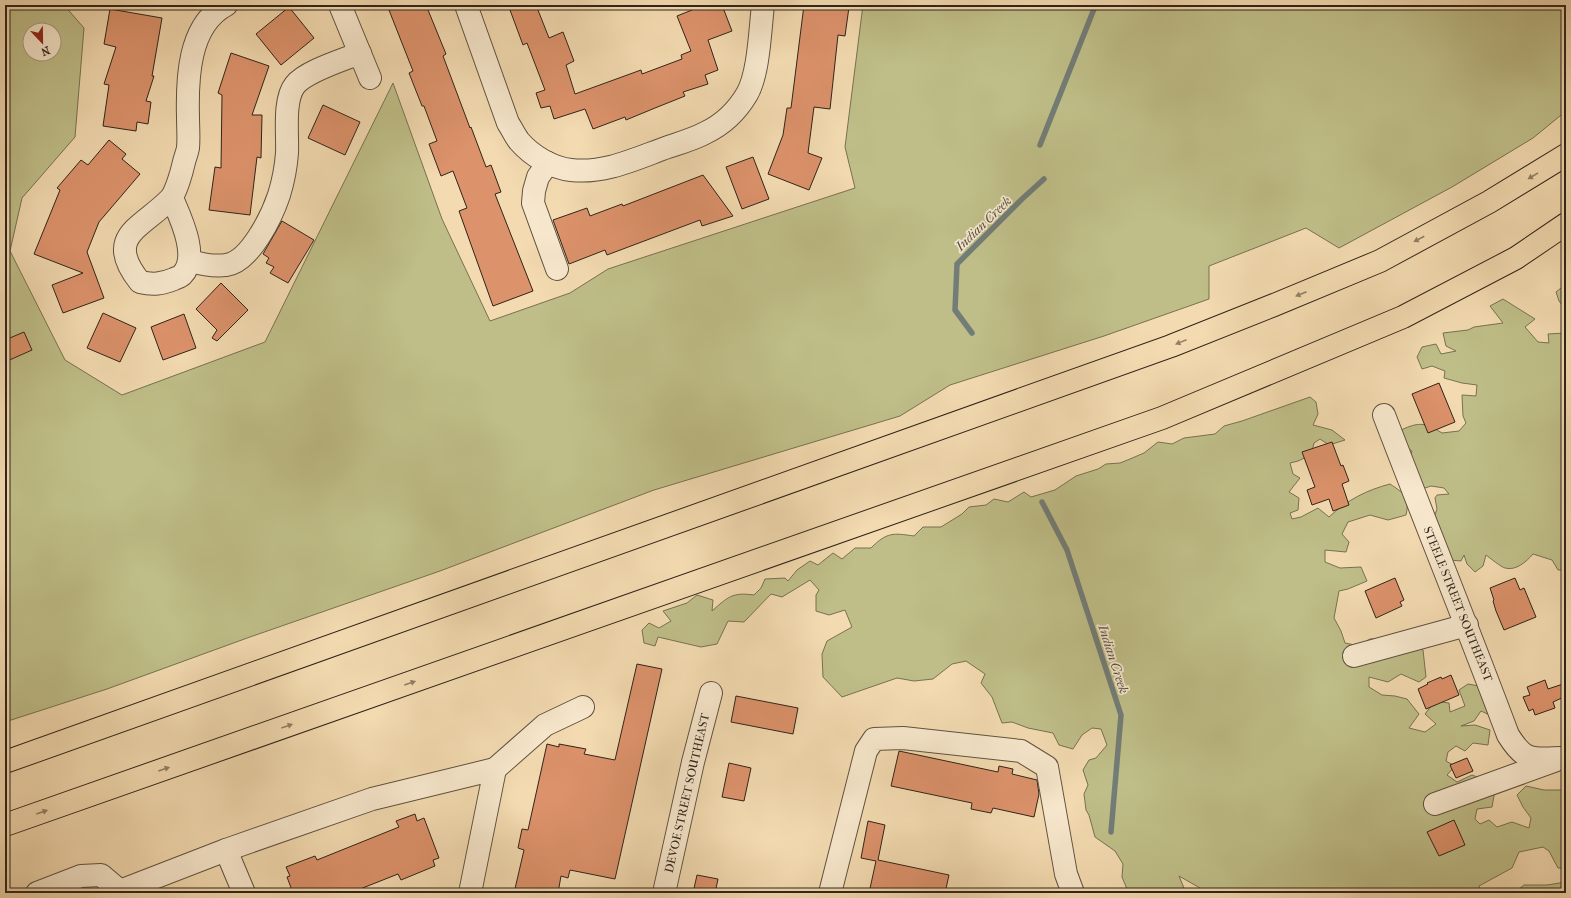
<svg xmlns="http://www.w3.org/2000/svg" width="1571" height="898" font-family="'IM FELL French Canon',serif">
<style>
.green{fill:#bfbe88;stroke:#777152;fill-rule:evenodd}
.lines{fill:none;stroke-linecap:round;stroke-linejoin:round}
.stream{stroke:#727d77;stroke-width:5.5}
.building{fill:#dc926b;stroke:#2f241b}
.minor-casing{stroke:#605240;stroke-width:24}
.highway-casing{stroke:#2f241b;stroke-width:24}
.minor{stroke:#f7e7cc;stroke-width:22}
.highway{stroke:#f3dab0;stroke-width:22}
.oneway{fill:#917f66}
.labels{text-anchor:middle;stroke-width:3.5;stroke-linejoin:round;paint-order:stroke}
.street-label{font-size:12px;fill:#2f241b;stroke:#f7e7cc}
.water-label{font-size:13px;font-style:italic;fill:#505049;stroke:#f7e7cc}
</style>
<rect width="100%" height="100%" fill="#f3dab0"/>
<filter id="stains"><feTurbulence type="fractalNoise" baseFrequency=".005" numOctaves="4"/><feColorMatrix values="0 0 0 0 .2 0 0 0 0 .09 0 0 0 0 .02 0 0 0 .5 -.17"/></filter>
<radialGradient id="worn" r=".72"><stop offset=".6" stop-color="#630" stop-opacity="0"/><stop offset="1" stop-color="#630" stop-opacity=".3"/></radialGradient>
<g class="green">
<path d="M5,5H64L84,28L75,137L22,198L10,251L65,360L122,395L265,342L393,83L442,219L490,321L570,293L608,269L855,188L845,147L863,5H1566V111L1533,138L1452,187L1339,248L1306,228L1209,266V299L1104,336L950,385L900,416L654,490L440,571L250,637L107,689L5,722ZM30,30H54V54H30Z"/>
<polygon points="1566,284 1566,310 1559,301 1556,292"/>
<path d="M1503,299L1535,319L1525,327L1538,342L1549,343L1548,334L1565,333L1566,331V570H1558L1552,560L1533,554C1526,562 1516,571 1505,568C1501,567 1490,558 1486,555L1483,566L1475,572L1467,564L1464,555L1461,561L1450,560L1433,520L1437,509L1435,498L1437,495L1449,494L1444,488L1431,486L1422,489L1409,463L1412,451L1399,442L1401,430C1419,422 1425,422 1442,433L1459,431L1466,423L1463,416L1462,395L1476,396L1477,385L1462,383L1444,378L1445,371L1432,366L1422,369L1417,357L1422,347L1436,344L1441,354L1456,351L1446,346L1443,333L1468,330L1474,327L1503,323L1490,306Z"/>
<path d="M1310,397L1316,402L1318,414L1313,425L1332,430L1345,440L1329,445L1320,439L1314,443L1311,455L1298,461L1290,463L1293,474L1300,478L1289,492L1299,498L1298,510L1290,513L1292,519L1301,517L1318,508L1329,517C1347,500 1367,490 1390,484C1404,493 1410,498 1406,515L1388,520L1370,515L1348,522L1342,534L1349,542L1346,552L1325,550V562L1340,568L1361,567L1367,581L1348,589L1339,591L1334,618L1341,631L1345,643L1360,646C1363,644 1367,640 1370,639C1385,637 1409,645 1423,650L1426,677L1419,682L1401,674L1388,682L1369,677V687L1382,695L1395,696L1407,699L1419,714L1409,728L1425,732L1436,724L1425,714L1435,701L1449,703L1450,712L1465,706L1459,690L1468,684L1479,686L1494,717L1481,711L1474,721L1461,726L1475,725L1490,730L1488,745L1473,743L1465,751L1456,746L1448,752L1446,761L1455,766L1447,775L1457,782L1472,775L1485,780L1495,790L1492,807L1477,809L1475,819L1480,824L1489,820L1497,827L1512,822L1529,828L1531,818L1523,807L1517,795L1526,786L1544,790H1561L1566,795V868H1558L1549,851L1543,847L1519,852L1512,868L1479,886L1481,893H1202L1200,888L1179,876L1186,893L1133,892L1127,889L1122,877L1123,864L1115,851L1095,837L1089,815L1086,810L1084,794L1088,785L1083,770L1089,760L1096,758L1107,745L1101,729L1092,728L1082,735L1073,749L1059,745L1053,733L1028,728L1012,722L1002,723L992,697L981,683L985,674L966,661L952,664L933,679L914,681L897,678L842,697L823,677L822,654L827,641L852,627L845,610L829,615L816,611V595L819,590L810,580L782,597L771,594L744,622L728,621L717,644L701,647L658,637L655,646L644,643L642,630L649,623L659,628L671,621L663,611L687,603L697,595L713,600L712,611C728,597 732,592 754,595L761,588L765,579L785,578L788,581L797,570L810,561L818,565L833,553L842,559L855,548H871C887,532 893,533 914,536L923,527H941L962,514L969,507L986,505L994,499L1008,502L1024,492L1031,497L1055,490L1076,476L1098,469L1106,464L1120,463L1130,459L1144,453L1158,442L1172,444L1184,438L1215,434L1224,426L1242,421Z"/>
<polygon points="1566,882 1566,893 1514,893 1524,885 1547,885"/>
</g>
<g class="lines">
<g class="stream">
<polyline points="1040,145 1094,9 1098,5"/>
<polyline points="972,333 955,310 957,264 1022,199 1044,179"/>
<polyline points="1042,502 1067,550 1121,715 1111,832"/>
</g>
</g>
<g class="building">
<polygon points="387,5 426,5 446,54 443,56 470,128 471,127 486,167 491,165 501,192 495,194 533,291 493,306 459,211 467,208 453,171 441,176 429,144 437,141 424,106 422,106 409,73 413,71"/>
<polygon points="524,5 536,5 549,38 563,32 574,61 566,65 575,94 641,70 642,74 682,59 681,55 691,51 677,16 692,10 690,5 722,5 732,31 708,40 718,70 705,75 708,84 683,92 685,96 655,108 626,120 625,117 593,129 585,109 554,119 550,106 541,108 536,93 545,90 527,43 523,45 510,10"/>
<polygon points="804,5 831,5 849,7 845,36 838,35 830,109 814,107 808,153 822,158 809,190 768,174 783,135 787,108 791,108"/>
<polygon points="289,7 314,38 281,65 256,34"/>
<polygon points="110,9 162,18 152,76 154,76 146,101 151,102 148,124 137,122 136,131 103,126 109,85 104,84 116,47 104,44"/>
<polygon points="231,53 269,66 252,115 262,115 261,158 257,157 250,215 209,210 215,167 221,168 222,95 218,93"/>
<polygon points="323,105 360,122 345,155 308,138"/>
<polygon points="109,140 126,154 122,159 140,174 99,222 87,252 104,298 63,313 52,285 83,273 34,254 60,190 57,188 81,160 88,165"/>
<polygon points="753,157 769,199 742,209 726,167"/>
<polygon points="703,175 733,216 702,226 700,220 607,255 605,250 569,264 553,220 587,208 590,216 622,204 623,206"/>
<polygon points="282,221 314,240 288,283 270,273 274,267 266,263 269,258 263,254"/>
<polygon points="221,283 248,310 217,341 212,338 217,330 196,309"/>
<polygon points="103,313 136,328 120,362 87,348"/>
<polygon points="184,314 196,348 163,360 151,327"/>
<polygon points="24,332 32,350 5,362 5,340"/>
<polygon points="1439,383 1455,422 1428,433 1412,394"/>
<polygon points="1332,442 1341,466 1343,465 1349,481 1342,484 1349,505 1333,511 1329,499 1312,505 1307,490 1315,487 1302,452"/>
<polygon points="1395,578 1404,600 1400,602 1402,606 1376,618 1365,591"/>
<polygon points="1515,578 1520,590 1524,588 1536,617 1504,630 1496,611 1493,601 1494,600 1490,588"/>
<polygon points="637,664 662,669 615,879 570,870 568,878 561,876 558,893 514,893 524,850 518,848 522,829 528,830 547,744 559,747 559,744 586,749 584,754 615,760"/>
<polygon points="1451,675 1459,695 1426,709 1418,689 1428,684 1427,683 1441,677 1442,679"/>
<polygon points="1545,680 1548,689 1566,683 1566,696 1553,702 1555,708 1535,715 1533,709 1529,711 1523,697 1530,695 1527,687"/>
<polygon points="736,696 798,708 793,734 731,722"/>
<polygon points="899,751 998,772 999,766 1013,769 1012,774 1037,780 1039,794 1034,817 993,808 991,813 971,809 972,803 891,786"/>
<polygon points="1467,758 1473,771 1456,778 1450,765"/>
<polygon points="729,763 751,768 744,801 722,797"/>
<polygon points="415,814 417,821 424,818 439,858 433,860 435,866 401,880 398,874 350,893 293,893 287,877 290,876 286,867 315,856 317,860 399,827 396,821"/>
<polygon points="1454,820 1465,845 1439,856 1427,832"/>
<polygon points="868,821 885,825 878,860 949,875 945,893 869,893 876,861 861,858"/>
<polygon points="697,875 718,879 715,893 693,893"/>
</g>
<g class="lines">
<defs>
<g id="minor">
<polyline points="340,5 370,78"/>
<path d="M466,5L508,123C512,129 515,136 519,141C532,156 552,168 571,170C605,174 637,158 668,147C680,143 694,139 705,133C722,125 737,111 747,94C759,73 760,30 763,5"/>
<polyline points="548,163 538,177 534,191 533,203 557,269"/>
<path d="M172,198C180,217 200,257 182,275C180,277 176,278 174,279C162,284 153,285 140,282C103,236 142,228 170,199C176,193 182,171 184,162C185,158 187,153 188,148C189,138 188,127 188,117C187,80 188,25 226,5"/>
<path d="M190,261C201,264 214,267 226,265C250,262 272,216 279,195C283,182 286,167 287,153C288,135 283,100 295,85C306,71 343,60 360,53"/>
<path d="M1384,415C1425,522 1468,628 1508,735C1525,762 1531,759 1561,758"/>
<polyline points="1354,656 1467,625"/>
<polyline points="495,769 545,725 583,707"/>
<polyline points="1435,804 1554,761"/>
<polyline points="226,850 244,893"/>
<polyline points="120,891 226,850 372,799 495,769 470,893"/>
<polyline points="37,893 81,876 101,875 120,891"/>
<polyline points="664,893 693,762 711,693"/>
<polyline points="830,893 866,751 874,739 903,738 1021,751 1047,767 1066,874 1073,893"/>
</g>
<g id="highway">
<polyline points="5,762 1171,346 1274,305 1380,261 1489,202 1566,155"/>
<polyline points="5,825 1162,418 1403,317 1516,258 1566,224"/>
</g>
</defs>
<use href="#minor" class="minor-casing"/>
<use href="#highway" class="highway-casing"/>
<use href="#minor" class="minor"/>
<use href="#highway" class="highway"/>
</g>
<defs><path id="oneway-solid" d="M-6-.8H1V-3.2L6.5 0L1 3.2V.8H-6Z"/></defs>
<g class="oneway">
<use href="#oneway-solid" transform="translate(1533 176) rotate(149)"/>
<use href="#oneway-solid" transform="translate(1419 239) rotate(152)"/>
<use href="#oneway-solid" transform="translate(1301 294) rotate(157)"/>
<use href="#oneway-solid" transform="translate(1181 342) rotate(158)"/>
<use href="#oneway-solid" transform="translate(410 683) rotate(-19)"/>
<use href="#oneway-solid" transform="translate(287 726) rotate(-19)"/>
<use href="#oneway-solid" transform="translate(164 769) rotate(-19)"/>
<use href="#oneway-solid" transform="translate(42 812) rotate(-19)"/>
</g>
<g class="labels">
<g class="street-label">
<text transform="translate(1458 604) rotate(68)" y="4">STEELE STREET SOUTHEAST</text>
<text transform="translate(687 793) rotate(-77)" y="4">DEVOE STREET SOUTHEAST</text>
</g>
<g class="water-label">
<text transform="translate(983 223) rotate(-44)" y="5">Indian Creek</text>
<text transform="translate(1114 659) rotate(72)" y="5">Indian Creek</text>
</g>
</g>
<rect width="1571" height="898" fill="none" stroke="#f3dab0" stroke-width="20"/>
<rect x="6" y="6" width="1559" height="886" fill="none" stroke="#2f241b" stroke-width="2"/>
<rect x="10" y="10" width="1551" height="878" fill="none" stroke="#2f241b"/>
<g transform="translate(42 42) rotate(158)"><circle r="19" fill="#f7e7cc" stroke="#a79985"/>
<path d="M0-3L7 15L0 10L-7 15Z" fill="#8f2418"/>
<text y="-6" font-size="11" font-weight="bold" text-anchor="middle" fill="#2f241b">N</text>
</g>
<rect width="100%" height="100%" filter="url(#stains)"/>
<rect width="100%" height="100%" fill="url(#worn)"/>
</svg>
